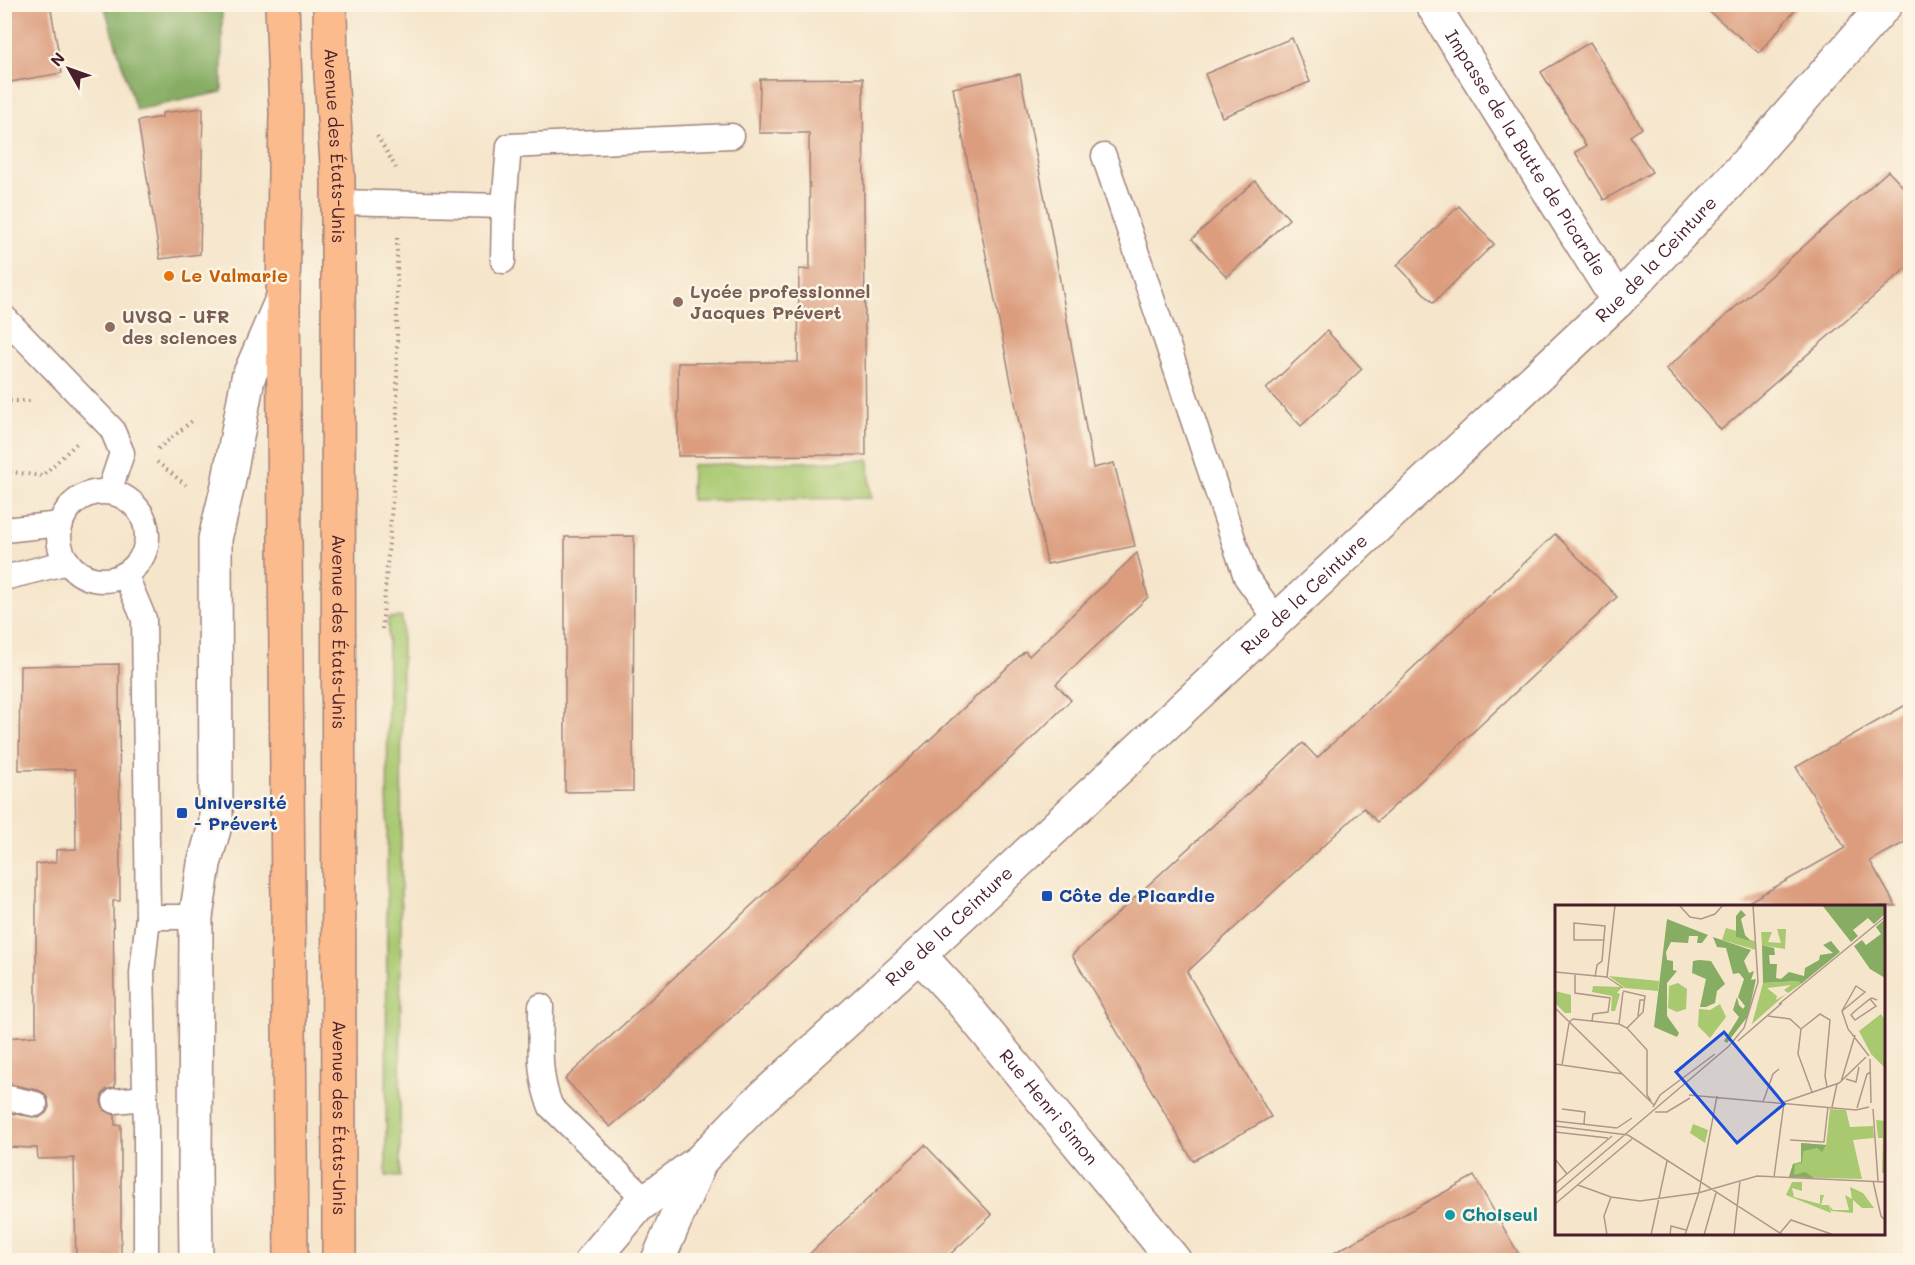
<svg xmlns="http://www.w3.org/2000/svg" width="1915" height="1265" font-family="Mali,sans-serif">
<style>
.green{fill:#a9c971;stroke:#7a744e;stroke-width:1.5}
.forest{fill:#86ad63;stroke:#686647;stroke-width:1.5}
.building{fill:#dc9d7e}
.lines{fill:none;stroke-linecap:round;stroke-linejoin:round}
.service-casing{stroke:#a0827b;stroke-width:27}
.minor-casing{stroke:#a0827b;stroke-width:36}
.tertiary-casing{stroke:#a0827b;stroke-width:36}
.primary-casing{stroke:#a0827b;stroke-width:36}
.path{stroke:#a0827b;stroke-width:4;stroke-dasharray:1.5 4.5;stroke-linecap:butt}
.service{stroke:#fff;stroke-width:24}
.minor{stroke:#fff;stroke-width:33}
.tertiary{stroke:#fff;stroke-width:33}
.primary{stroke:#fbbb8d;stroke-width:33}
.food-dot{fill:#e8710a;stroke:#fcf5e5;stroke-width:2}
.education-dot{fill:#8d6e63;stroke:#fcf5e5;stroke-width:2}
.transit-dot{fill:#1a4fb4;stroke:#fcf5e5;stroke-width:2}
.culture-dot{fill:#0f9aa8;stroke:#fcf5e5;stroke-width:2}
.labels{text-anchor:middle;stroke-width:5;stroke-linejoin:round;paint-order:stroke}
.street-label{font-size:18px;fill:#4a1f2b;stroke:#fcf5e5}
.food-label{font-size:18px;font-weight:bold;fill:#c56008;stroke:#fcf5e5;text-anchor:start}
.education-label{font-size:18px;font-weight:bold;fill:#785e54;stroke:#fcf5e5;text-anchor:start}
.transit-label{font-size:18px;font-weight:bold;fill:#164399;stroke:#fcf5e5;text-anchor:start}
.culture-label{font-size:18px;font-weight:bold;fill:#0d838f;stroke:#fcf5e5;text-anchor:start}
.inset-road{fill:none;stroke:#b1968b;stroke-width:1.5}
.view{fill:#1d4ed8;fill-opacity:0.15;stroke:#1d4ed8;stroke-width:3}
.inset-edge{fill:none;stroke:#4a1f2b;stroke-width:3}
</style>
<rect width="100%" height="100%" fill="#fcf5e5"/>
<filter id="ink" filterUnits="userSpaceOnUse"><feTurbulence type="fractalNoise" baseFrequency=".0167" numOctaves="2"/><feDisplacementMap in="SourceGraphic" scale="12" xChannelSelector="R" yChannelSelector="G"/><feConvolveMatrix kernelMatrix="1 2 1 2 8 2 1 2 1" color-interpolation-filters="sRGB"/></filter>
<filter id="wash" filterUnits="userSpaceOnUse"><feTurbulence type="fractalNoise" baseFrequency=".008" numOctaves="4" result="noise"/><feDisplacementMap in="SourceGraphic" scale="24" xChannelSelector="R" yChannelSelector="G"/><feGaussianBlur stdDeviation="1.35" result="paint"/><feColorMatrix in="noise" values="0 0 0 0 0 0 0 0 0 0 0 0 0 0 0 0 0 1.4 0 .05"/><feComposite in="paint" operator="in"/></filter>
<g filter="url(#wash)">
<rect width="100%" height="100%" fill="#f5e5cb"/>
<g class="green">
<polygon points="869,460 870,491 872,498 691,500 692,465"/>
<polygon points="402,617 400,1177 386,1176 388,618"/>
</g>
<polygon class="forest" points="104,5 222,5 222,92 136,110"/>
<g id="blocks">
<g class="building">
<polygon points="4,4 50,4 62,73 4,83"/>
<polygon points="1700,4 1800,4 1759,53"/>
<polygon points="1292,38 1310,82 1222,117 1205,74"/>
<polygon points="1590,42 1642,128 1630,136 1652,172 1604,200 1575,152 1586,146 1541,72"/>
<polygon points="1020,74 1051,230 1093,468 1114,463 1135,546 1047,564 953,88"/>
<polygon points="863,78 866,455 678,456 678,363 798,362 799,269 810,270 809,133 759,133 760,79"/>
<polygon points="203,108 200,254 160,259 138,121 162,117 162,113"/>
<polygon points="1888,171 1911,195 1911,264 1721,430 1666,369"/>
<polygon points="1255,181 1289,219 1227,277 1192,239"/>
<polygon points="1459,206 1494,244 1433,303 1397,265"/>
<polygon points="1327,331 1362,369 1301,426 1266,389"/>
<polygon points="1555,534 1617,597 1377,822 1364,808 1187,972 1271,1117 1193,1161 1072,955 1303,743 1317,758"/>
<polygon points="634,536 633,791 565,792 565,537"/>
<polygon points="1137,553 1148,597 1056,684 1071,700 1026,744 659,1085 610,1127 565,1079 1025,651 1029,656"/>
<polygon points="119,664 120,901 113,901 115,1087 106,1090 102,1095 101,1102 104,1110 115,1115 115,1125 121,1125 121,1260 76,1260 74,1158 38,1159 37,1148 4,1147 4,1112 39,1118 46,1113 49,1107 48,1099 44,1093 38,1090 4,1083 4,1038 36,1036 36,864 56,862 56,850 76,849 75,769 19,770 20,666"/>
<polygon points="1911,702 1911,839 1870,861 1896,906 1741,906 1845,848 1796,767"/>
<polygon points="925,1145 992,1215 944,1260 803,1260"/>
<polygon points="1474,1176 1522,1260 1321,1260"/>
</g>
</g>
</g>
<g filter="url(#ink)">
<use href="#blocks" fill-opacity="0" stroke="#a0827b" stroke-width="1.5"/>
<g class="lines">
<defs>
<g id="service">
<polyline points="1104,156 1246,577 1277,620"/>
<polyline points="338,202 504,206"/>
<polyline points="503,261 504,206 509,146 732,136"/>
<polyline points="4,317 112,429 122,453 109,492"/>
<circle cx="103" cy="536" r="44"/>
<polyline points="4,530 61,524"/>
<polyline points="125,574 144,619 148,917 142,973 146,1130 146,1260"/>
<polyline points="4,578 68,562"/>
<polyline points="148,917 196,917"/>
<path d="M541,1006C541,1041 537,1075 551,1107L646,1200"/>
<polyline points="4,1097 35,1104"/>
<polyline points="115,1101 145,1098"/>
</g>
<g id="minor">
<path id="s1" d="M1432,4L1618,301"/>
<path id="s2" d="M919,955L957,996L1174,1260"/>
<polyline points="196,1260 195,1172 196,917 204,864 216,822 215,539 228,485 248,378 283,297"/>
</g>
<g id="tertiary">
<path id="s3" d="M592,1260L637,1207L701,1160L752,1107L919,955L1618,301L1728,184L1886,4"/>
<polyline points="658,1260 701,1160"/>
</g>
<g id="primary">
<polyline points="282,4 286,112 283,297 291,1260"/>
<path id="s4" d="M330,4L331,75L338,179L339,1260"/>
</g>
</defs>
<use href="#service" class="service-casing"/>
<use href="#minor" class="minor-casing"/>
<use href="#tertiary" class="tertiary-casing"/>
<use href="#primary" class="primary-casing"/>
<g class="path">
<polyline points="4,101 10,131 4,132"/>
<polyline points="377,136 396,168"/>
<polyline points="4,401 34,401"/>
<polyline points="158,449 192,421"/>
<polyline points="157,462 186,485"/>
<polyline points="4,471 42,476 77,443"/>
<polyline points="382,629 397,443 397,238"/>
</g>
<use href="#service" class="service"/>
<use href="#minor" class="minor"/>
<use href="#tertiary" class="tertiary"/>
<use href="#primary" class="primary"/>
</g>
</g>
<circle class="food-dot" cx="169" cy="276" r="6"/>
<g class="education-dot">
<circle cx="678" cy="302" r="6"/>
<circle cx="110" cy="327" r="6"/>
</g>
<g class="transit-dot">
<rect x="176" y="807" width="12" height="12" rx="3"/>
<rect x="1041" y="890" width="12" height="12" rx="3"/>
</g>
<circle class="culture-dot" cx="1450" cy="1215" r="6"/>
<g class="labels">
<g class="street-label">
<text dy="6" stroke="none"><textPath href="#s4" startOffset="142">Avenue des États-Unis</textPath></text>
<text dy="6" stroke="none"><textPath href="#s1" startOffset="176">Impasse de la Butte de Picardie</textPath></text>
<text dy="6" stroke="none"><textPath href="#s3" startOffset="1462">Rue de la Ceinture</textPath></text>
<text dy="6" stroke="none"><textPath href="#s3" startOffset="976">Rue de la Ceinture</textPath></text>
<text dy="6" stroke="none"><textPath href="#s4" startOffset="628">Avenue des États-Unis</textPath></text>
<text dy="6" stroke="none"><textPath href="#s3" startOffset="490">Rue de la Ceinture</textPath></text>
<text dy="6" stroke="none"><textPath href="#s2" startOffset="200">Rue Henri Simon</textPath></text>
<text dy="6" stroke="none"><textPath href="#s4" startOffset="1114">Avenue des États-Unis</textPath></text>
</g>
<g class="food-label">
<text x="181" y="282">Le Valmarie</text>
</g>
<g class="education-label">
<text x="690" y="298">Lycée professionnel<tspan x="690" dy="21">Jacques Prévert</tspan></text>
<text x="122" y="323">UVSQ - UFR<tspan x="122" dy="21">des sciences</tspan></text>
</g>
<g class="transit-label">
<text x="194" y="809">Université<tspan x="194" dy="21">- Prévert</tspan></text>
<text x="1059" y="902">Côte de Picardie</text>
</g>
<g class="culture-label">
<text x="1462" y="1221">Choiseul</text>
</g>
</g>
<g transform="translate(1555 905)">
<rect width="330" height="330" fill="#f5e5cb"/>
<path d="M171,23L182,26L181,32L200,36L201,45L167,35ZM222,24H231L230,44L207,40L206,27H217L213,37L226,38ZM54,71L104,76L103,86L70,83ZM243,76L246,79L233,88L229,85L236,80L212,83L222,91L221,95L231,89L197,119L208,78ZM123,78L132,84L131,104L122,107L113,103L114,81ZM38,81L67,82L62,88L65,89L60,106H56L57,91L37,87ZM0,86L16,90V108H10L0,98ZM165,99L171,112L155,133L143,121L144,104L155,105ZM326,109L330,115V163L316,149L304,126ZM275,204L291,205L295,222L318,221L319,233L298,235L307,274L234,272L238,259L246,257V238L271,240ZM321,215L330,216V267L327,268L328,233H323ZM138,219L153,225L150,238L135,228ZM237,277H247V286L237,283L239,292L265,299V290H269L266,300H274L276,308L231,290ZM295,282L308,288L319,303H307L298,295V308L276,306L275,301L278,305H294L290,290L297,294Z" fill="#a9c971"/>
<path d="M267,0H330V9L319,19L313,13L298,25L303,31L296,37ZM186,5L191,10L186,14L190,30L196,36L181,32V11ZM112,14L153,30L147,38H142L143,31H134L133,38L116,37L111,47L112,55L118,56V65L122,66L112,78V111L124,128L122,132L99,122ZM330,14V73L315,64L299,41L307,35L311,40L326,29L321,22ZM158,32L196,45L189,56L194,68L199,66L196,75L201,74L193,111L172,138L169,136L184,112L178,105L182,92L184,100L188,104L190,101L183,92L189,74L184,68L178,69L171,43L162,42ZM276,36L285,47L246,79L243,76L208,78L207,40L219,43L220,50H214L215,59H222L221,73L226,74L234,67L249,71L250,63L264,55L265,50L278,48L268,40ZM144,55L156,56L170,79L162,86L160,98L151,102H145L151,74L137,68L138,56ZM246,238L271,240L267,247L262,243L248,246L247,258L240,259L239,270L250,267L259,273L234,272L238,259L246,257Z" fill="#86ad63"/>
<path class="inset-road" d="M124,0L135,12L146,14L160,9L168,0M0,67L52,72M20,69V88L55,93L53,107L38,109L37,116M40,72L42,60L47,56L50,21L19,18V35H48M52,72L60,0M52,72L68,83M68,86L90,91L88,107L72,123M315,94L321,101L300,115L296,110L300,106L315,94L317,93L322,95M224,99L330,12M0,103L99,200M287,106L310,87L301,81L287,106L293,124L314,151M83,111L85,95H89M213,111L235,114L246,124M14,117L18,114L64,119L72,123L92,145V190L96,196M64,119L68,87M246,124L265,109L275,115L270,171L272,182M246,124L243,149L257,187M183,136L227,98M315,154L316,198M0,159L68,169M7,160L14,118M291,174L301,177L304,162M286,177L300,130M134,190L301,205L314,202M208,197L218,169L224,164M229,197L284,178L311,152M98,202L105,190L160,149M277,202L282,179M302,203L312,169L316,167M7,204L30,207L29,219M318,204L323,276M100,207H112L135,193M0,216L62,223M0,221L73,230L228,330M62,223L77,213M0,227L53,233M235,235L269,237L273,202M0,254L12,269M219,272L229,198M318,276L326,311L330,315M0,279L57,231M23,280L56,292L85,296L143,288L202,271L330,277M0,289L174,141L189,123L203,77L198,0M0,299L77,234M225,328L236,315L279,330M52,330L49,311L56,292M96,330L112,256M115,330L116,321L131,325M130,330L144,287L162,191M149,330L161,288M179,330L185,276"/>
<path class="view" d="M169,127L229,199L182,238L121,167Z"/>
<rect width="330" height="330" class="inset-edge"/>
</g>
<rect width="1915" height="1265" fill="none" stroke="#fcf5e5" stroke-width="24"/>
<g transform="translate(69 69) rotate(310)" stroke="#fcf5e5" stroke-width="4.5" paint-order="stroke">
<path d="M0-4.5L10 22L0 15L-10 22Z" fill="#4a1f2b"/>
<text y="-9" font-size="16" font-weight="bold" text-anchor="middle" fill="#4a1f2b">N</text>
</g>
</svg>
